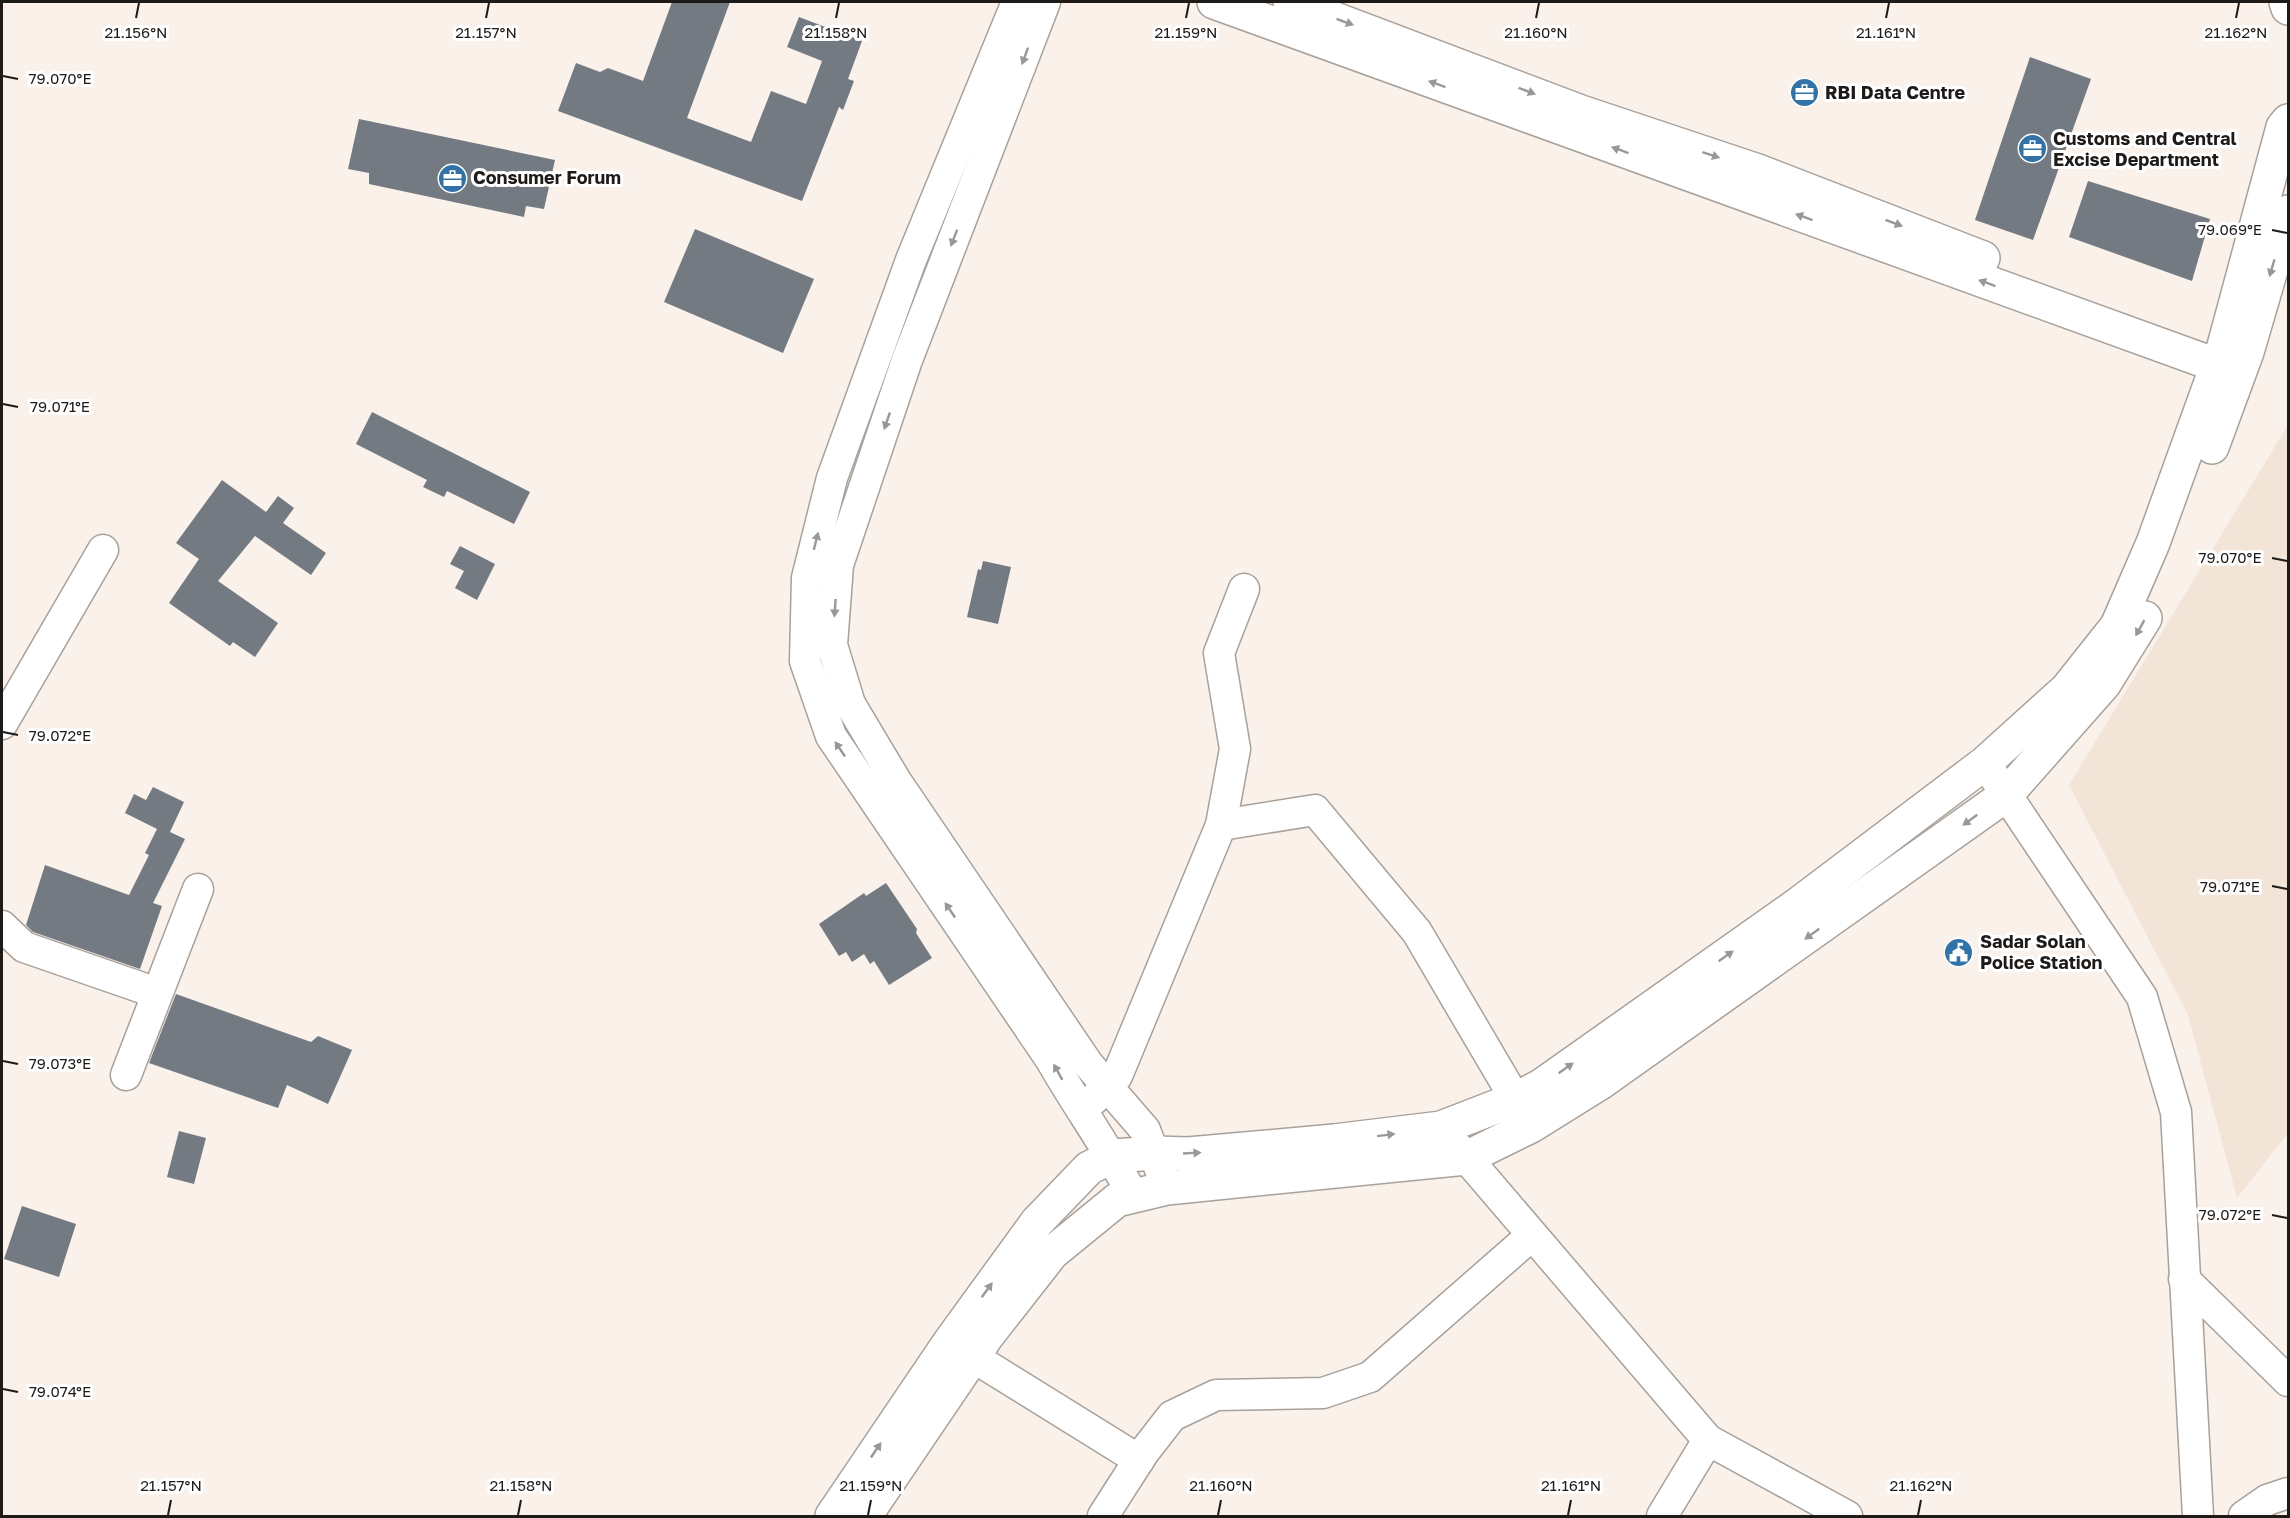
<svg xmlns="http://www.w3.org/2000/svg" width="2290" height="1518" font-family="'Golos Text',sans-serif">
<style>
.built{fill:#f2e5d8}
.building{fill:#747a81}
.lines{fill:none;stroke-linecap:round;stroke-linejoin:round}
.minor-casing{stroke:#a8a19a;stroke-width:33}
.major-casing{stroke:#a8a19a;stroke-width:36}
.minor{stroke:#fff;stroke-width:30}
.major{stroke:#fff;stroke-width:33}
.oneway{fill:#999897}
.ticks{fill:none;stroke:#1d1a18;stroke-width:2}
.labels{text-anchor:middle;stroke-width:6;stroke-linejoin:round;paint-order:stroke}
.poi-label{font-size:18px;font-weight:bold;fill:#1d1a18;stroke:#fff;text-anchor:start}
.ticks-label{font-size:15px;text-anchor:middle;fill:#1d1a18;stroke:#fff;stroke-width:6;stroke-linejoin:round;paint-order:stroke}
</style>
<rect width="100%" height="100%" fill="#f9f1ea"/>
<polygon class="built" points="2288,425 2288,1133 2237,1198 2188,1015 2069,785"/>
<g class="building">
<polygon points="672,2 730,2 687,118 751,142 771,91 806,104 822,61 787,47 799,17 862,41 848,79 854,81 843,110 839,107 802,201 558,111 576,63 600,72 608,68 643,81"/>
<polygon points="2030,57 2091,79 2033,240 1975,220"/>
<polygon points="359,119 555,160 544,209 526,206 524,217 369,184 369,173 348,169"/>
<polygon points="2088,181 2210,219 2192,281 2069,237"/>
<polygon points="695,229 814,279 783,353 664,302"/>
<polygon points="372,412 530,492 514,524 447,491 444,497 423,487 427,480 356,444"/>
<polygon points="222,480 266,512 278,496 294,508 283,523 326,553 311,575 255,536 218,581 278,623 255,657 233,642 230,646 169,603 199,559 176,543"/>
<polygon points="460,546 495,564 477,600 455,588 464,571 450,564"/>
<polygon points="983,561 1011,567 998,624 967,617 978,569 981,570"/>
<polygon points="153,787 184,802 170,832 185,839 153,903 162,906 140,969 33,932 26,925 45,865 129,895 149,855 145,853 157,829 125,813 134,794 146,800"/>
<polygon points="886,883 917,929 916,933 932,958 889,985 874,961 870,964 864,954 852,962 846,952 839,956 819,924 864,893 866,896"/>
<polygon points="176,994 311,1042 318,1036 352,1050 328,1104 287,1085 278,1108 149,1063"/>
<polygon points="179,1131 206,1138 194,1184 167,1177"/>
<polygon points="22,1206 76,1224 59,1277 4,1259"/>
</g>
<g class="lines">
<defs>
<g id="minor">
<path d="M1017,2L911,260L832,478L807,578L805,661L831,736L1051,1060C1077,1106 1109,1149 1133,1196"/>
<polyline points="1045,2 907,360 838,565 832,645 850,704 896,781 1088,1064 1145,1130 1167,1188"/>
<polyline points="2,724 103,550"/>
<polyline points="1985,763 2142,997 2176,1112 2198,1516"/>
<polyline points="1221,825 1315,810 1417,932 1527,1119"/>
<polyline points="2,926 24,947 157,993"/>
<polyline points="126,1075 198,889"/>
<polyline points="1093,1100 1117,1076 1221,825 1235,749 1219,653 1244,589"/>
<polyline points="1441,1128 1708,1440 1847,1516"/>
<polyline points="2184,1279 2288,1381"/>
<polyline points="973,1357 1139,1460"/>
<polyline points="1103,1516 1144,1452 1172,1416 1216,1395 1323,1393 1370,1377 1531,1236"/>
<polyline points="1662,1516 1708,1440"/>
<polyline points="2244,1516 2267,1500 2288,1493"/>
</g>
<g id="major">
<polyline points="1214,2 2238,373"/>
<polyline points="1290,2 1581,112 1758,171 1983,258"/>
<polyline points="2286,2 2288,8"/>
<polyline points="2212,447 2247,352 2288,212"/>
<polyline points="832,1516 949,1343 1037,1222 1089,1168 1113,1156 1155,1153 1188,1154 1334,1141 1441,1128 1516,1099 1541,1086 1797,905 1985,763 2067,689 2117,626 2153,543 2224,346 2283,127 2288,121"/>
<polyline points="865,1516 987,1336 1052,1253 1117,1200 1167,1188 1466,1158 1531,1126 1600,1083 2006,795 2104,684 2145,618"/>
</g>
</defs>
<use href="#minor" class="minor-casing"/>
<use href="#major" class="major-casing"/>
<use href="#minor" class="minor"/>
<use href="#major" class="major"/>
</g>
<defs><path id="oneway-solid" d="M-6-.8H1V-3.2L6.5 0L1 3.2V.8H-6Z" transform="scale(1.5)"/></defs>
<g class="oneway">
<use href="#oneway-solid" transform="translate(1345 22) rotate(20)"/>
<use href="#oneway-solid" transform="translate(1025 56) rotate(110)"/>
<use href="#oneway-solid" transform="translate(1437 84) rotate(-160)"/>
<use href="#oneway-solid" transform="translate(1527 91) rotate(21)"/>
<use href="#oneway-solid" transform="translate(1620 150) rotate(-160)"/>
<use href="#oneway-solid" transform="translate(1711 155) rotate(18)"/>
<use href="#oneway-solid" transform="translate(1804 217) rotate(-160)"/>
<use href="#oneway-solid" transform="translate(1894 223) rotate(21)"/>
<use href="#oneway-solid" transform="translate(954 238) rotate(111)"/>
<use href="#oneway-solid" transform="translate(2272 268) rotate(106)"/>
<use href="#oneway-solid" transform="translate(1987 283) rotate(-160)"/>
<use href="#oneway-solid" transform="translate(887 421) rotate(109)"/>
<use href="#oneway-solid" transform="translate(816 541) rotate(-76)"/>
<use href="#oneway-solid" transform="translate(835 608) rotate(94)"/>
<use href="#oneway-solid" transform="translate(2140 628) rotate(119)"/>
<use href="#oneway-solid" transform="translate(840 749) rotate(-124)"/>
<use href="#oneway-solid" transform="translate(1970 820) rotate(144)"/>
<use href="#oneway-solid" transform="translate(950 910) rotate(-124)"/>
<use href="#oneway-solid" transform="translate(1812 934) rotate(144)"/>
<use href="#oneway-solid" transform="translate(1726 956) rotate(-35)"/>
<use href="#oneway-solid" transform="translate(1566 1068) rotate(-35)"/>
<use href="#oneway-solid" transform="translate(1058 1072) rotate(-119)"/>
<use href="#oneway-solid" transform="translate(1386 1135) rotate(-7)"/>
<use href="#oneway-solid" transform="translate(1192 1153) rotate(-3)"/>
<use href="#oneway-solid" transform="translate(987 1290) rotate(-54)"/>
<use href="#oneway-solid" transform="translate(876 1450) rotate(-56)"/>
</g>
<path class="ticks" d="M136,18L139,3M486,18L489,3M836,18L839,3M1186,18L1189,3M1536,18L1539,3M1886,18L1889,3M2236,18L2239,3M3,76L18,79M2272,230L2287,233M3,404L18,407M2272,558L2287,561M3,732L18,735M2272,886L2287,889M3,1061L18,1064M2272,1215L2287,1218M3,1389L18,1392M168,1515L171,1500M518,1515L521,1500M868,1515L871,1500M1218,1515L1221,1500M1568,1515L1571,1500M1918,1515L1921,1500"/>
<defs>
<symbol id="office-disc" viewBox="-11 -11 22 22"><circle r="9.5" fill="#3172a8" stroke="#fff"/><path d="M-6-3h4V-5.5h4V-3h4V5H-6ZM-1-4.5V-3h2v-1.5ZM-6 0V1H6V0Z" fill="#fff"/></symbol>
<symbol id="civic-disc" viewBox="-11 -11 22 22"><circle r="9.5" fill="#3172a8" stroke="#fff"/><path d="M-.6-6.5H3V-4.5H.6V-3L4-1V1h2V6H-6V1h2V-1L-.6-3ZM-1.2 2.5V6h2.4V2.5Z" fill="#fff"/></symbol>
</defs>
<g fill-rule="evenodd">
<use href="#office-disc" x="1788" y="76" width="33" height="33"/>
<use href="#office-disc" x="2016" y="132" width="33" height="33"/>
<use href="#office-disc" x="436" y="162" width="33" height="33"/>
<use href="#civic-disc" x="1942" y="936" width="33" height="33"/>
</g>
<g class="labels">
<g class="poi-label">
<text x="1825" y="99">RBI Data Centre</text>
<text x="2053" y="145">Customs and Central<tspan x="2053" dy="21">Excise Department</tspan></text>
<text x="473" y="184">Consumer Forum</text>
<text x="1980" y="948">Sadar Solan<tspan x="1980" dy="21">Police Station</tspan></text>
</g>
</g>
<g class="ticks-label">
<text x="136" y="38">21.156°N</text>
<text x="486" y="38">21.157°N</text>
<text x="836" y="38">21.158°N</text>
<text x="1186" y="38">21.159°N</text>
<text x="1536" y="38">21.160°N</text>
<text x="1886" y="38">21.161°N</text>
<text x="2236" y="38">21.162°N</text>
<text x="60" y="84">79.070°E</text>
<text x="2230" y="235">79.069°E</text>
<text x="60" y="412">79.071°E</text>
<text x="2230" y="563">79.070°E</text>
<text x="60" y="741">79.072°E</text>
<text x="2230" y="892">79.071°E</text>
<text x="60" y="1069">79.073°E</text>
<text x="2230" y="1220">79.072°E</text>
<text x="60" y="1397">79.074°E</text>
<text x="171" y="1491">21.157°N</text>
<text x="521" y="1491">21.158°N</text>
<text x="871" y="1491">21.159°N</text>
<text x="1221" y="1491">21.160°N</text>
<text x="1571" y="1491">21.161°N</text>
<text x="1921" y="1491">21.162°N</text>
</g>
<rect width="2290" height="1518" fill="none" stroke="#1d1a18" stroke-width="6"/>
</svg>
